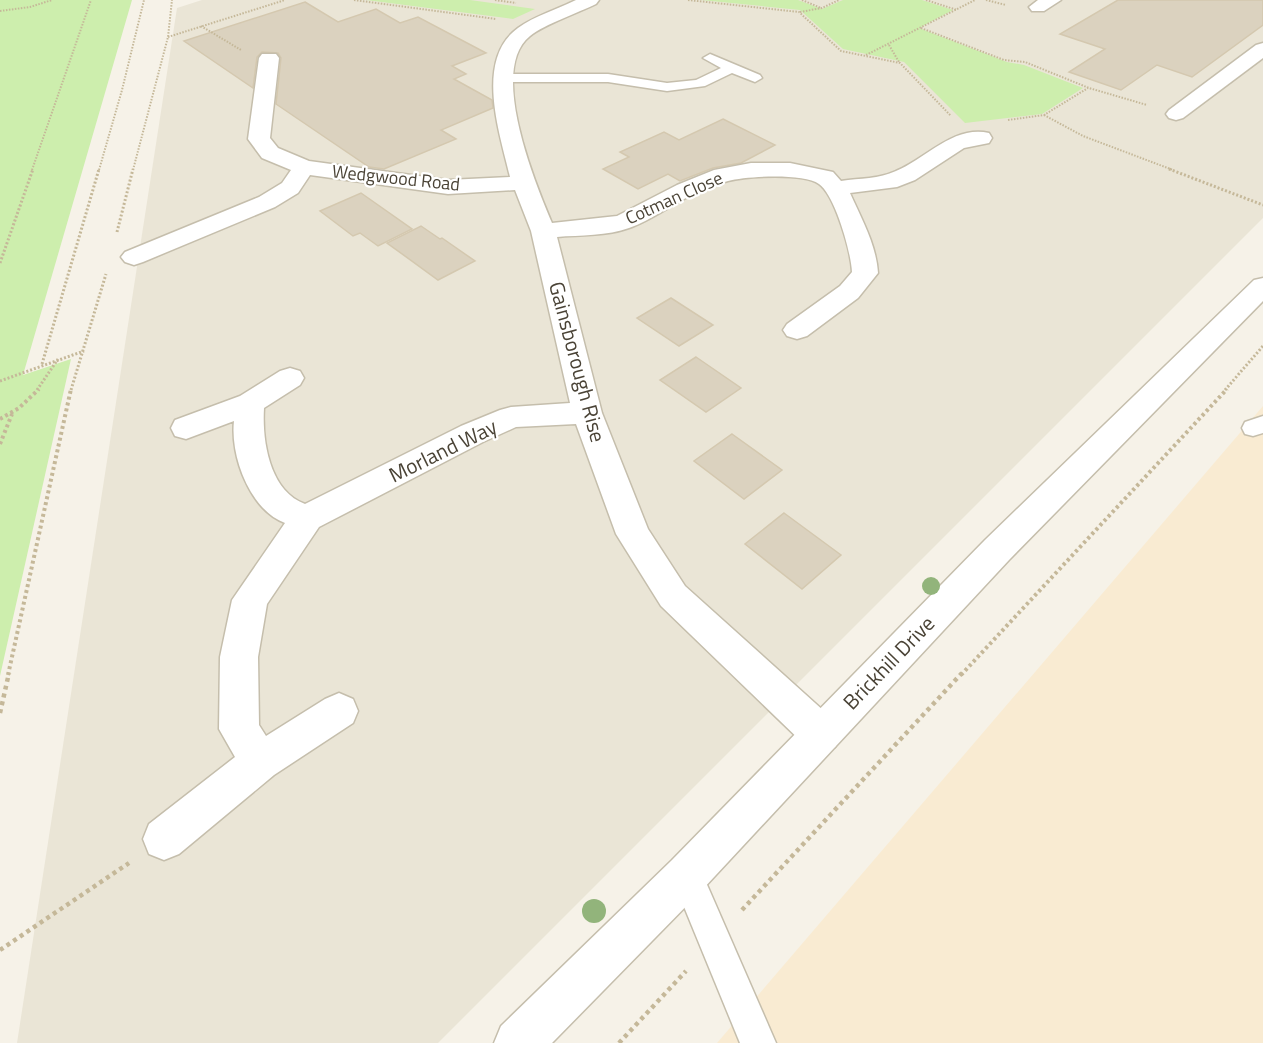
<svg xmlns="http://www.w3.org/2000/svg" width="1263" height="1043" font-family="'Titillium Web',sans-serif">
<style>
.residential{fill:#eae5d6}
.commercial{fill:#f9ebd2}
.green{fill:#cdeead}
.building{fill:#dbd2bf;stroke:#d4c8af;stroke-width:1.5}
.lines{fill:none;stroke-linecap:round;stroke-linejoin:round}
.service-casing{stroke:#c5beac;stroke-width:3}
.minor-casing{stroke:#c5beac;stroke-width:3}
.tertiary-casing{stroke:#c5beac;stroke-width:3}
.path-far3{stroke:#c5b899;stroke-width:2;stroke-dasharray:1.5 1.5;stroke-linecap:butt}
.path-far2{stroke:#c5b899;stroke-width:3;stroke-dasharray:2 2;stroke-linecap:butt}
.path-far1{stroke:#c5b899;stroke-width:4;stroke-dasharray:3 3;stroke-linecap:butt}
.path{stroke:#c5b899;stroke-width:4.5;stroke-dasharray:4 4;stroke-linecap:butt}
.service{fill:#fff;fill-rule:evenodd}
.minor{fill:#fff;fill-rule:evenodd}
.tertiary{fill:#fff;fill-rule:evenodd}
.tree{fill:#92b47b}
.labels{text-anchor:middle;stroke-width:4.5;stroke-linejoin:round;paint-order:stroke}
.far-street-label{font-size:18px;fill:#4a4336;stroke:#fff}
.street-label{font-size:21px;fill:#4a4336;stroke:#fff}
</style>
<rect width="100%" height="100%" fill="#f6f2e8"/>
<polygon class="residential" points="202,0 1263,0 1263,218 438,1043 17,1043 177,8"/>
<polygon class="commercial" points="1263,406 1263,1043 717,1043"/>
<g class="green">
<polygon points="0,0 132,0 23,375 71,359 0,676"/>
<polygon points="366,0 470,0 535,9 513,19"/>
<polygon points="701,0 798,0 822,9 843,0 922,0 953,10 919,28 1007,62 1024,65 1083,88 1042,114 965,123 904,62 843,49 800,10"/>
</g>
<g class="building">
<polygon points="1118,0 1263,0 1263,25 1192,77 1157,65 1121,90 1069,72 1105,49 1060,34"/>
<polygon points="305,2 338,22 376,9 400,23 418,17 486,53 452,66 466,74 454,79 492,100 493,108 441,130 456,139 384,169 369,167 276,104 281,58 278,53 262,52 257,57 253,88 184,41"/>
<polygon points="723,119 775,145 741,163 713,168 680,181 668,174 638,189 603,169 629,157 620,152 664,132 679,140"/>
<polygon points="361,193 412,229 378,246 360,233 353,236 320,211"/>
<polygon points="421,226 440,239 442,238 475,261 438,280 387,243"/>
<polygon points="671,298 713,325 679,346 637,318"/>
<polygon points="696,357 741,388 706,412 660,380"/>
<polygon points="732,434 782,470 744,499 694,461"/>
<polygon points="784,513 841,555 802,589 745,544"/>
</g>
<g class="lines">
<defs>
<g id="service">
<polygon points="710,54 760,75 762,78 755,82 732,73 705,86 667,91 608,82 502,82 495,78 502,74 608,74 667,83 696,80 721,68 703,58"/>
<polygon points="1263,416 1263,433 1253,436 1245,434 1242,428 1245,422"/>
<polygon points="687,859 698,864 776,1043 740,1043 671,875 676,864"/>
</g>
<g id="minor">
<path d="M576,0H599L596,4C578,13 545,24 530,36C488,69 535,183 552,223L617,216L677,185L714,170L751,163H790L833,172L841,181C860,178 879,179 896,171C926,159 953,125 989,133L992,138L989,143L964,148L915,180L897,187L850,193C862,220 876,244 878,273L858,298L807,336L797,339L787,336L783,330L787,324L840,286L852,272C851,252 835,195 819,184C804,173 747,176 728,181C717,184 705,190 694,194C672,204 652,220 629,228C608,236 580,235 557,237L602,413L648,529L685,586L835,721L841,734L835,747L821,752L807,747L661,606L616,534L576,424L516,427L483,442L319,527L267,604L258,657L259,725L266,736L325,699L339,693L353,699L358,711L353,723L274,775L179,854L164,860L149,854L143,839L149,824L235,757L219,729L220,657L232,600L285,523C250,510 230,456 234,421L186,439L175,436L171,428L175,420L240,396L280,371L290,368L300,371L304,378L300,385L264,408C262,440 269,491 305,504L461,426L500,410L511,407L570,403L531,231L515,190L448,194L310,175L298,193L275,207L143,262L134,265L125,262L121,257L125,252L259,197L282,183L291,170L262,158L248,139L259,58L262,54H276L279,58L270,138L278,148L309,161L448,180L510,177C500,134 474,60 518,28C534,16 558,9 576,0Z"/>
<polygon points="1038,0 1061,0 1044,11 1032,11 1029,7"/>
<polygon points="1263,43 1263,58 1183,118 1176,120 1169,118 1166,114 1169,110 1256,45"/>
</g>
<polygon id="tertiary" points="1263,278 1263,301 1009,560 702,890 552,1043 494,1043 501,1026 672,860 985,540 1254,280"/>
</defs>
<use href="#service" class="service-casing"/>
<use href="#minor" class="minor-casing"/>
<use href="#tertiary" class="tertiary-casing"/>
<g class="path-far3">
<polyline points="354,0 496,19"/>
<polyline points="495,0 516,3"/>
<polyline points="688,0 799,12 841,51 900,63 951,116"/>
<polyline points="802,0 821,8"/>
<polyline points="926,0 957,10"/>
<polyline points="986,0 1006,5"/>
<polyline points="0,11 30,7 52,0"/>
<polyline points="800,12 822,8 839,0"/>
<polyline points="201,26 241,50"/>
<polyline points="921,28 1004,60 1025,62 1089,88 1147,105"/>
<polyline points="168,37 285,0"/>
<polyline points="889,45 899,62"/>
<polyline points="866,55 975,0"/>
<polyline points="1044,115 1083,136 1173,170"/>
<polyline points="1008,120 1044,115 1088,88"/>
<polyline points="32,170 91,0"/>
<polyline points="99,170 122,90 144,0"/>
<polyline points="133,170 168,37 172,0"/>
</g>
<g class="path-far2">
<polyline points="1169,169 1263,205"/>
<polyline points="117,232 133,169"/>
<polyline points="0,263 33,169"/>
<polyline points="42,364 99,169"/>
<polyline points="0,381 84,351"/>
<polyline points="37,390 58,359"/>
<polyline points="71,390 106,274"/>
<polyline points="1225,390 1263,346"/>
</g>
<g class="path-far1">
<polyline points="0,419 19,408 39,389"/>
<polyline points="0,444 12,414"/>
<polyline points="8,675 71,389"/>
<polyline points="961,675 1227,389"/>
</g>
<g class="path">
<polyline points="0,713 9,673"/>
<polyline points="742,910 962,673"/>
<polyline points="0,950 129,863"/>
<polyline points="619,1043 686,971"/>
</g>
<use href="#service" class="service"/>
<use href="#minor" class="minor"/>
<use href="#tertiary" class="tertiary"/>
</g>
<g class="tree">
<circle cx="931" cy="586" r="9"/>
<circle cx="594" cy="911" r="12"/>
</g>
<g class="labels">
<g class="far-street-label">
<text transform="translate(396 178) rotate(6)" y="6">Wedgwood Road</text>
<text transform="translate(674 198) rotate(-24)" y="6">Cotman Close</text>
</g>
<g class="street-label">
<text transform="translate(577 362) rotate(75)" y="7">Gainsborough Rise</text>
<text transform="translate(443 451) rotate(-26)" y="7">Morland Way</text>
<text transform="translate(889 663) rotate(-46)" y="7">Brickhill Drive</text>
</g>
</g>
</svg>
